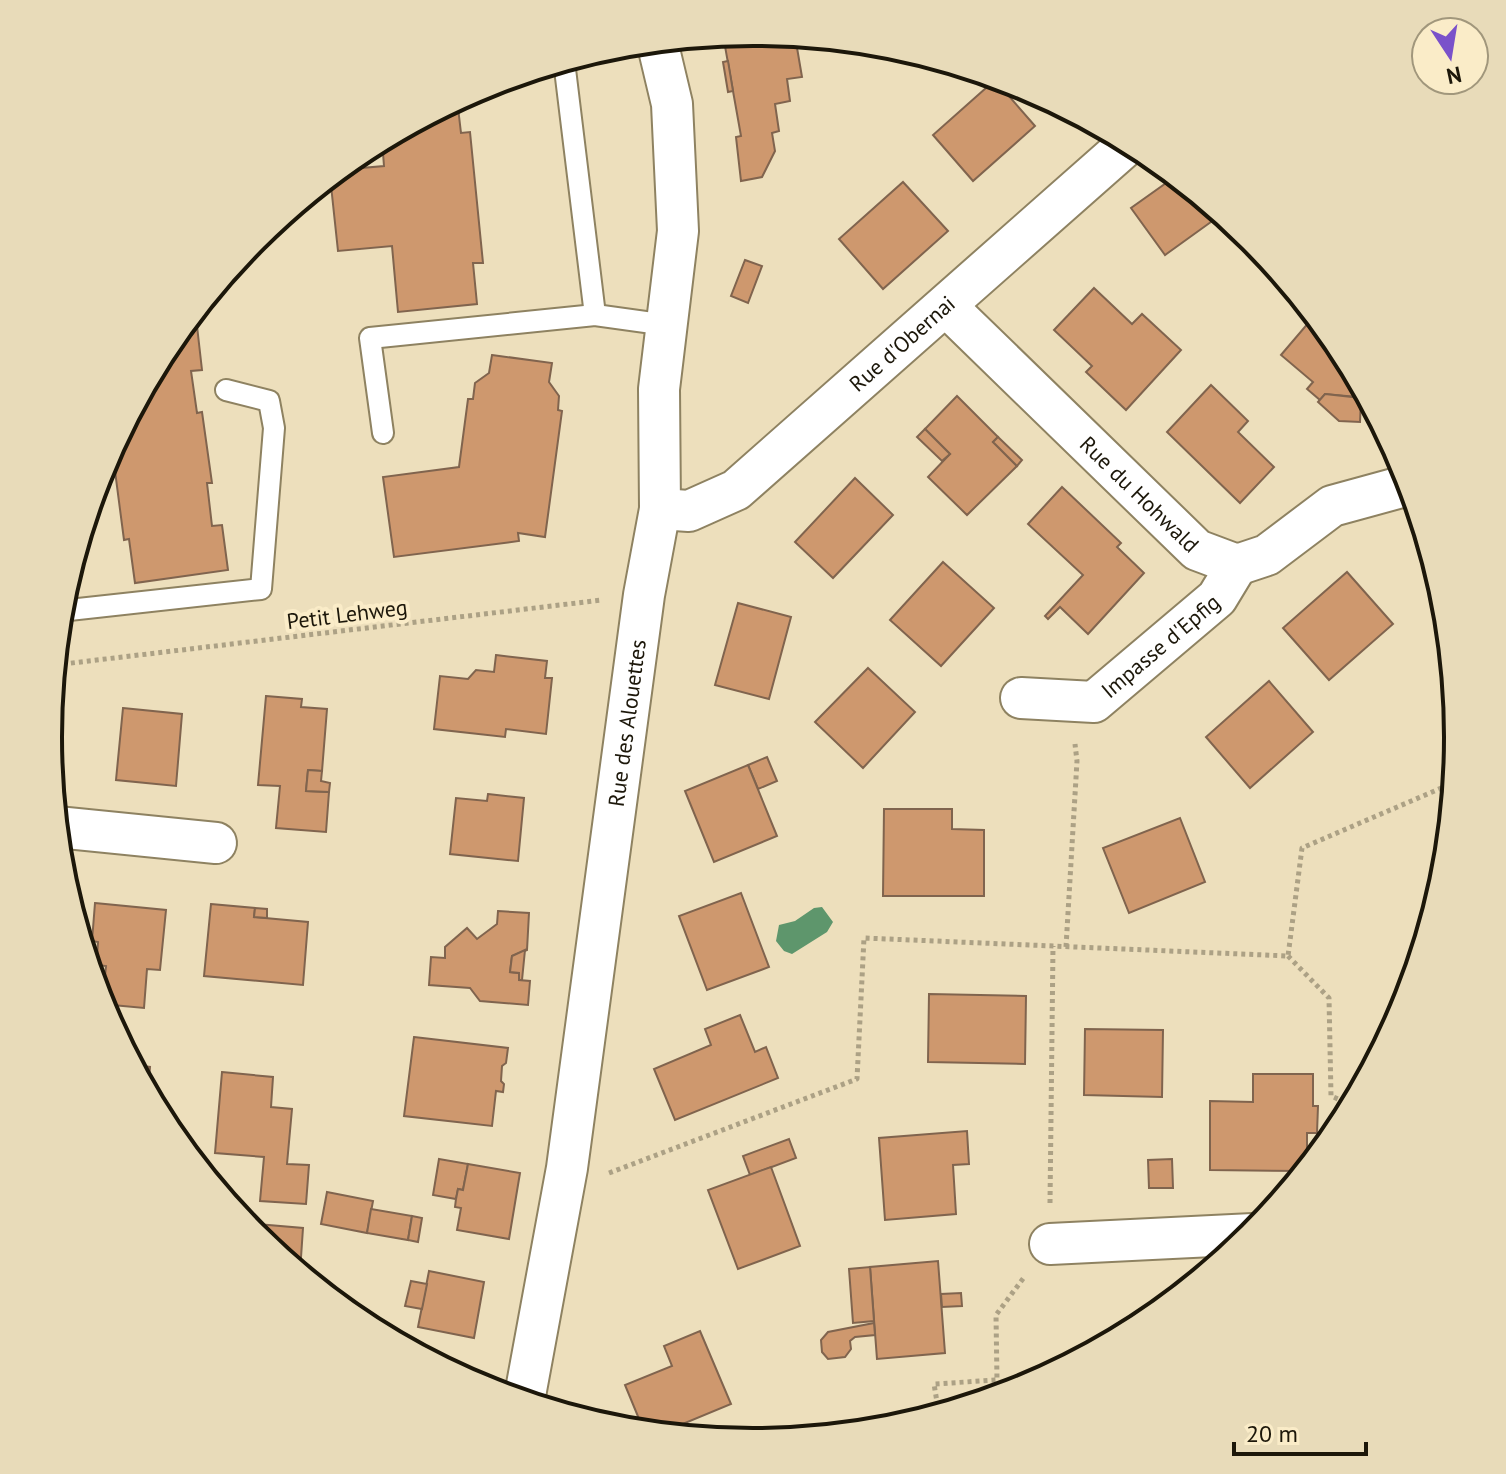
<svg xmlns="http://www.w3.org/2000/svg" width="1506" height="1474" font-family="'PT Sans',sans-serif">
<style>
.water{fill:#5e966c}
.building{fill:#ce986e;stroke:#80644e;stroke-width:2}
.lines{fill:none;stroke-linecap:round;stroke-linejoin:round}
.service-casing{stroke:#8e8261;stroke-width:24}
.minor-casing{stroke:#8e8261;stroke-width:44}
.path{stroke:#aca185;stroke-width:5;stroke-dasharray:4 4;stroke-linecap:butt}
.service{stroke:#fff;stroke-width:20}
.minor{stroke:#fff;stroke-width:40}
.labels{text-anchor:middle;stroke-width:8;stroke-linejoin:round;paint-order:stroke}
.street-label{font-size:22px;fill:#1c170a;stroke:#faecc8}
.rim{fill:none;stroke:#1c170a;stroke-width:4}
</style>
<rect width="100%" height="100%" fill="#eddfbc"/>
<polygon class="water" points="822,907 833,922 827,932 792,954 784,951 776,941 779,925 795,921 814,908"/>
<g class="building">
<polygon points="753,32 795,36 802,77 787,79 790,101 775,104 779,131 772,133 775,151 762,177 741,181 736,137 741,136 723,35"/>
<polygon points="728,61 733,91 728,92 723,62"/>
<polygon points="995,80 1035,126 973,181 933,135"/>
<polygon points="457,99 461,133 470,132 483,263 473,263 477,304 398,312 392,246 338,251 330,176 338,170 384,166 382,140"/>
<polygon points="1176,176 1222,214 1165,255 1131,208"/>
<polygon points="903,182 948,231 883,289 839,239"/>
<polygon points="745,260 762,266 748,303 731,296"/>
<polygon points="1094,288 1132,324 1142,314 1181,350 1126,410 1086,372 1092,366 1054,330"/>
<polygon points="1315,315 1339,346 1368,398 1325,394 1320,400 1307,389 1313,382 1281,355"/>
<polygon points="197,326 202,370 191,371 197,413 202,412 212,483 207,483 212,526 222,525 228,570 135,583 129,539 124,540 112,448 167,345 181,328"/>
<polygon points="492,355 552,363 549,382 559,396 558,410 562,411 545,537 518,533 519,541 394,557 383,477 459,467 468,399 473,399 475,383 489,373"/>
<polygon points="1211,385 1248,421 1238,432 1274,467 1240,503 1167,432"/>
<polygon points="1325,394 1361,398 1360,422 1339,421 1318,402"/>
<polygon points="957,396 998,437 993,442 1017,466 967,515 928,477 950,454 925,429"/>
<polygon points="925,429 950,454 942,461 917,437"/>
<polygon points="998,437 1022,460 1017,466 993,442"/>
<polygon points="855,478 893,515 833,578 795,542"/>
<polygon points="1062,487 1121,543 1117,547 1144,573 1088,634 1060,607 1048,619 1045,616 1083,575 1028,524"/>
<polygon points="943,562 994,608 941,666 890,620"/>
<polygon points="1347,572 1393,624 1329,680 1283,628"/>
<polygon points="738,603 791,617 769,699 715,685"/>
<polygon points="496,655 547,661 545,678 552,678 546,734 506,729 505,737 434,729 440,676 468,679 476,670 494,672"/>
<polygon points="868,668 915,712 863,768 815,722"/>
<polygon points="1269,681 1313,732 1250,788 1206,737"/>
<polygon points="266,696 302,699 301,707 327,709 322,771 308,770 306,791 329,792 326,832 276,828 280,786 258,785"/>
<polygon points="123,708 182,714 176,786 116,780"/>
<polygon points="767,757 777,781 758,789 748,765"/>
<polygon points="748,765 777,836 714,862 685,791"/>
<polygon points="308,770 322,771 321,781 330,783 329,792 306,791"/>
<polygon points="488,794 524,798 518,861 450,854 456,798 487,801"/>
<polygon points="884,809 952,809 952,829 984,830 984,896 883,896"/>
<polygon points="1180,818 1205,882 1129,913 1103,848"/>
<polygon points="741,893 769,967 707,990 679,916"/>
<polygon points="95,903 166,910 160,970 147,969 144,1008 102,1004 106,966 90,964 90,958 97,957 98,942 92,941"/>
<polygon points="211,904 255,908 254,917 308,922 303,985 204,976"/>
<polygon points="255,908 267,909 267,918 254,917"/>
<polygon points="498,911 529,913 527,950 512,956 510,972 519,973 519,980 530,981 528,1005 480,1001 470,988 429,985 431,957 445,958 445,947 467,928 477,939 497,924"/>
<polygon points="525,950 522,980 519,980 519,973 510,972 512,956"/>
<polygon points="1403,979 1413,979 1403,1010"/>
<polygon points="929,994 1026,996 1025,1064 928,1062"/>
<polygon points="740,1015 755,1052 766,1047 778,1078 675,1120 654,1069 711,1045 705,1029"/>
<polygon points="1085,1029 1163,1030 1162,1097 1084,1095"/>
<polygon points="414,1037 508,1048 506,1063 502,1066 501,1081 504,1084 503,1092 496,1091 492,1126 404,1116"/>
<polygon points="133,1065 150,1067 148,1093"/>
<polygon points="222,1072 273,1077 271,1107 292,1109 287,1164 309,1165 306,1204 260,1201 264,1157 215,1153"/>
<polygon points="1253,1074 1313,1074 1313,1106 1318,1106 1317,1133 1307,1133 1307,1168 1304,1171 1210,1170 1210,1101 1253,1102"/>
<polygon points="967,1131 969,1164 953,1165 956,1214 885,1220 879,1138"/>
<polygon points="789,1139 796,1158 750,1175 743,1156"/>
<polygon points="439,1159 468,1164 463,1190 458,1189 456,1199 433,1195"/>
<polygon points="1172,1159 1173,1188 1149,1188 1148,1160"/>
<polygon points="468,1164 520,1173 509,1239 457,1230 461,1208 455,1207 456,1199 458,1189 463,1190"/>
<polygon points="771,1167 800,1246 738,1269 708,1190"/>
<polygon points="327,1192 373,1201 367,1233 321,1224"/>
<polygon points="371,1209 412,1216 408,1240 367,1233"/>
<polygon points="412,1216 422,1218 418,1242 408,1240"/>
<polygon points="245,1223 303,1228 300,1272 254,1235"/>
<polygon points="938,1261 945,1353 877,1359 870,1267"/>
<polygon points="870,1267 874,1321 853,1323 849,1269"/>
<polygon points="429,1271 484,1282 474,1338 418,1327"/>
<polygon points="411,1281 427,1284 422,1309 405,1306"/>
<polygon points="961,1293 962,1306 942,1307 941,1294"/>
<polygon points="874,1323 875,1335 855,1337 850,1341 851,1349 845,1357 828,1359 822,1352 821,1340 828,1332"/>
<polygon points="700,1331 731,1404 661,1433 644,1431 625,1385 672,1366 664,1346"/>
</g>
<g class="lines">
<defs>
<g id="service">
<polyline points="564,61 595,315"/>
<polyline points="383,433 370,338 595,315 667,325"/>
<polyline points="60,611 261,589 274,428 269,401 226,390"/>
</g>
<g id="minor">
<path id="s1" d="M946,306L1197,550L1237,565L1267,555L1332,506L1405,486L1410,487"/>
<path id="s2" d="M660,509L689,511L736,490L1129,143"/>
<path id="s3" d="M1021,698L1094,702L1217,598L1237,565"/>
<polyline points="57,827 216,843"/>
<polyline points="1050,1244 1253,1234"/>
<path id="s4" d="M524,1401L567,1168L644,595L660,509L659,389L678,231L672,104L657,41"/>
</g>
</defs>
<use href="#service" class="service-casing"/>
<use href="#minor" class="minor-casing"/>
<g class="path">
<polyline points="55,665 602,600"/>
<polyline points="1066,947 1077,761 1075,744"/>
<polyline points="1288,956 1329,998 1331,1096 1352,1105"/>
<polyline points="609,1173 857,1079 864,938 1288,956 1302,848 1453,783"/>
<polyline points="1050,1203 1053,946"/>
<polyline points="939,1414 934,1384 997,1380 996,1315 1025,1276"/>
</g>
<use href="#service" class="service"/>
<use href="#minor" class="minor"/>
</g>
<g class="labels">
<g class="street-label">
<text dy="8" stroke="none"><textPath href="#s2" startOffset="302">Rue d'Obernai</textPath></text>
<text dy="8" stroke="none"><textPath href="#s1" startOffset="270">Rue du Hohwald</textPath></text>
<text transform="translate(347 614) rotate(-7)" y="8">Petit Lehweg</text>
<text dy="8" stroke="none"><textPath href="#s3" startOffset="160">Impasse d'Epfig</textPath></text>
<text dy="8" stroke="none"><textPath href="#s4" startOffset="686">Rue des Alouettes</textPath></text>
</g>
</g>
<path d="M0 0H1506V1474H0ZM62 737a691 691 0 1 1 1382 0a691 691 0 1 1-1382 0Z" fill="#e8dbb9" fill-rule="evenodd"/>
<path class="rim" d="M62 737a691 691 0 1 1 1382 0a691 691 0 1 1-1382 0Z"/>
<g transform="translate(1450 56) rotate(168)"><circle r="38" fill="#faecc8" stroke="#a1977c" stroke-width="2"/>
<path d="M0-6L14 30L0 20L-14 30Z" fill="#7a51ca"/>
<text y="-12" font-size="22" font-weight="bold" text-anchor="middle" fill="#1c170a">N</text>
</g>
<path d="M1234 1442v12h132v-12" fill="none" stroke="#1c170a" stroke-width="4"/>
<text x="1246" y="1442" font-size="24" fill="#1c170a" stroke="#faecc8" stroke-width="6" paint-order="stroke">20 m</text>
</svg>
